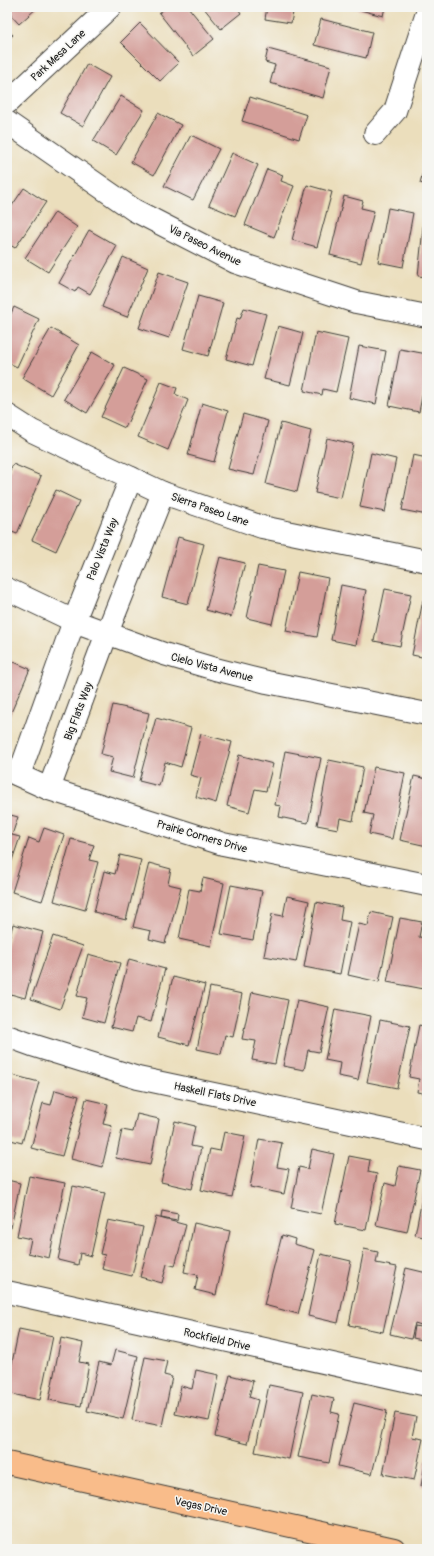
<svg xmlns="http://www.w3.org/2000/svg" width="434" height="1556" font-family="Pangolin,sans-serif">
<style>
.building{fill:#d49e99}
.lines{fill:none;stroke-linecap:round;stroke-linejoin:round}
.minor-casing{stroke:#3b3934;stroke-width:24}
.major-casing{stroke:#3b3934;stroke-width:24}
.minor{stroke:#fff;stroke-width:22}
.major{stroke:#f9bc8a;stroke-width:22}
.labels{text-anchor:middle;stroke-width:3;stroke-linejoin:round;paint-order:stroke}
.street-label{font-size:11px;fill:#1c1c1c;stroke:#f6f6f2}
</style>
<rect width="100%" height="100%" fill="#f6f6f2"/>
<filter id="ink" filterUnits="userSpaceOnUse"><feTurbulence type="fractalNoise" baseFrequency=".025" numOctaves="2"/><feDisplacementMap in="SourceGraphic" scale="8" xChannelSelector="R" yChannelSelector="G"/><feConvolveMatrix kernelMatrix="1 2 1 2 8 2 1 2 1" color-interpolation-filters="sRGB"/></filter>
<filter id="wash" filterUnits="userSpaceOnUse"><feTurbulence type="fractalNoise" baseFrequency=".012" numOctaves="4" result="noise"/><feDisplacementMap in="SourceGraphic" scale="16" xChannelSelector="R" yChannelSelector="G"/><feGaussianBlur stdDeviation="0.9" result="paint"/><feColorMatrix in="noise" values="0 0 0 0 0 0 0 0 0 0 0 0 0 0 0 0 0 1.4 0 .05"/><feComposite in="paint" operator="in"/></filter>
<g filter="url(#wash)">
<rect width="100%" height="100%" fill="#ebdebc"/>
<g id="blocks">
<g class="building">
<polygon points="7,7 38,7 19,24 7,11"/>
<polygon points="167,7 188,7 214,39 193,56 159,13"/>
<polygon points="203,7 237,7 241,13 221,29"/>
<polygon points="267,7 294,7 291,23 265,19"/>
<polygon points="349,7 385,7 383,16"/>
<polygon points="321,19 372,32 366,58 314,45"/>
<polygon points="140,23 179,63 160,81 121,42"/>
<polygon points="7,29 13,35 7,41"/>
<polygon points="268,49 331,66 323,98 270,83 275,65 265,62"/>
<polygon points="87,64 110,77 83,126 60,113"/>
<polygon points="121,96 144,110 116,155 93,141"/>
<polygon points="250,97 307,115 299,139 242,121"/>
<polygon points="158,113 181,125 154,175 131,162"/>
<polygon points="191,135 219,149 193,200 164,186"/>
<polygon points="232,153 258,165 235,216 209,205"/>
<polygon points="427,157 427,185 420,183"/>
<polygon points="267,169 283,175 281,181 294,186 274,237 245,225"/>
<polygon points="307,185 332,192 317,247 292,240"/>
<polygon points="24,188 46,202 15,248 7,243 7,213"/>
<polygon points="344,196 363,201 361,208 374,211 361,263 330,255"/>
<polygon points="388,208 413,213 403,267 378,262"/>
<polygon points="55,212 77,227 48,272 25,258"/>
<polygon points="424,218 427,218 427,277 418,276"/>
<polygon points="89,230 117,246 90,294 78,287 75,292 59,283"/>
<polygon points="123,257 148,268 127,317 102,307"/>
<polygon points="159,272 188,282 169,338 139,328"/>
<polygon points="198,296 223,303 208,356 183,349"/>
<polygon points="14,307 39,319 17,367 7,362 7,322"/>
<polygon points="244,308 266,314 252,366 226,359 237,318 240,319"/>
<polygon points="278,326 303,333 290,385 264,379"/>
<polygon points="51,328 79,345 51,395 22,378"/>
<polygon points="316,332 348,339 336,392 323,389 322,395 304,391"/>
<polygon points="359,346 386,351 376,404 349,398"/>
<polygon points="400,349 427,354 427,370 419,412 389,406"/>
<polygon points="92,352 115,365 87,413 64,399"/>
<polygon points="124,368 148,379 125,428 101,417"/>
<polygon points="161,382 177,388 175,394 188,400 168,450 138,437"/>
<polygon points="202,403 228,411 214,462 188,455"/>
<polygon points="243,414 268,421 254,475 228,469"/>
<polygon points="281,423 311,431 297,492 266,484"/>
<polygon points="327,438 353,444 341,498 315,493"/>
<polygon points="371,453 396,459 385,512 360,507"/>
<polygon points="413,455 427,458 427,515 402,510"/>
<polygon points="13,464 41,476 17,534 7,530 7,477"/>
<polygon points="56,490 79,501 56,551 32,540"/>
<polygon points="178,537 204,544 188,604 162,597"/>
<polygon points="220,557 245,563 231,617 206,610"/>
<polygon points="258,566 284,571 272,624 247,618"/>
<polygon points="298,572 328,578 317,637 286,631"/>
<polygon points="341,585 366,590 356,645 331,640"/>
<polygon points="385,589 411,594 400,646 374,641"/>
<polygon points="423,600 427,601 427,658 412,655"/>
<polygon points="7,659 30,669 10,715 7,714"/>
<polygon points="113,705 149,713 133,778 109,772 113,757 101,754"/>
<polygon points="156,718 191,728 181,767 165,762 159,786 139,781"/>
<polygon points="201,734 232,742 216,803 196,797 201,778 190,775"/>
<polygon points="285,751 321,758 308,823 279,817 281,806 275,805"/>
<polygon points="239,755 273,764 266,791 255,789 249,812 227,806"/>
<polygon points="329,760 363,767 353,821 340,818 338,829 317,825"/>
<polygon points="374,767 405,773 392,839 369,834 373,815 364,813"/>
<polygon points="414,776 427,779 427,846 400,840"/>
<polygon points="7,814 18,817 12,835 20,837 7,875"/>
<polygon points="44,828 64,835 42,901 12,892 29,838 39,842"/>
<polygon points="71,839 94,845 89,860 98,862 85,910 54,901"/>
<polygon points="120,855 141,860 126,920 94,912 104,871 115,874"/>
<polygon points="149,863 171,869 168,884 181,887 168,936 167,936 165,943 149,939 151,931 133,927"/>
<polygon points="203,878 224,883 211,946 179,939 189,889 200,891"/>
<polygon points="231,885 262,891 253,940 221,934"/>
<polygon points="287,896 309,901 296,962 264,956 272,914 283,916"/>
<polygon points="316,902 342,907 340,920 350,922 340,974 304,967"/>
<polygon points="371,912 393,917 379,982 348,975 359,924 368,926"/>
<polygon points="400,918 422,922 419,937 427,938 427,974 424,989 387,982"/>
<polygon points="13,924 43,932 25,998 7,993 7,946"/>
<polygon points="53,936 83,946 60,1009 31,999"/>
<polygon points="88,954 120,963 104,1023 82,1017 87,998 77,996"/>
<polygon points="129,959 165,969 151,1022 136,1018 132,1032 111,1027"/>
<polygon points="173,977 205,985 189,1045 158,1037"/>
<polygon points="210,987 242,994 233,1037 225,1035 221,1054 197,1049"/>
<polygon points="252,992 288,1000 275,1064 252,1060 256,1041 242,1039"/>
<polygon points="297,1000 329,1007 319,1052 308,1050 304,1070 283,1066"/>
<polygon points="335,1009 371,1016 358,1080 338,1076 340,1063 325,1060"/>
<polygon points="380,1020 410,1026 397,1088 367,1082"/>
<polygon points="419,1025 427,1027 427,1094 417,1092 419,1079 409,1077"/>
<polygon points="8,1074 39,1082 22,1143 7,1139"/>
<polygon points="55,1090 79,1096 62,1156 31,1148 43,1103 51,1105"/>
<polygon points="86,1099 108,1104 103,1124 112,1126 102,1167 71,1159"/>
<polygon points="137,1114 159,1119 150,1165 116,1158 122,1130 133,1132"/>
<polygon points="175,1121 195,1126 191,1146 201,1148 192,1189 161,1182"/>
<polygon points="224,1132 245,1136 232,1197 201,1190 210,1149 220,1151"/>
<polygon points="259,1139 282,1143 277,1167 289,1169 284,1194 250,1187"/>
<polygon points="312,1149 334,1154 321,1214 291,1208 299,1167 308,1169"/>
<polygon points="349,1156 370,1160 368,1172 377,1174 366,1230 335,1224"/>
<polygon points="399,1166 420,1170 407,1232 376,1225 385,1183 395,1186"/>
<polygon points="29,1176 65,1183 49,1258 28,1253 31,1239 17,1236"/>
<polygon points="426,1178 427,1178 427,1238 415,1235"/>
<polygon points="7,1180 20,1183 11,1228 7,1228"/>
<polygon points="73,1186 105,1193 91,1256 80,1253 78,1265 58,1260"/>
<polygon points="162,1211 178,1214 177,1221 161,1218"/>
<polygon points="156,1217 186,1225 175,1266 167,1264 162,1283 140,1277"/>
<polygon points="108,1220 143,1227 132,1276 102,1269 105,1255 100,1254"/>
<polygon points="194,1223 230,1231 216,1295 195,1290 198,1275 184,1272"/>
<polygon points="282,1235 295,1239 294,1244 315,1250 298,1314 264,1305"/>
<polygon points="364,1249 378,1252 376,1263 397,1267 383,1332 349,1325"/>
<polygon points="321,1254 351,1261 338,1323 308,1316"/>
<polygon points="406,1268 427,1273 427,1315 424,1326 415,1323 411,1339 390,1334"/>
<polygon points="415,1326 425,1328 422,1340 413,1338"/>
<polygon points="19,1329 53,1336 40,1400 7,1393 7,1387"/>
<polygon points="61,1338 83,1343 79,1362 89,1364 81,1406 49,1400"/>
<polygon points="115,1350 138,1356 123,1419 87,1411 99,1362 111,1365"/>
<polygon points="145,1357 167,1361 164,1375 172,1377 162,1426 132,1420"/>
<polygon points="196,1370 219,1375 209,1421 175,1414 181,1386 192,1389"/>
<polygon points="230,1375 253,1381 249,1397 258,1400 247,1444 215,1436"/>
<polygon points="269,1385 303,1392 289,1459 255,1452"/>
<polygon points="312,1394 334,1399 331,1412 339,1414 329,1463 298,1457"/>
<polygon points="354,1403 387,1411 372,1474 338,1466"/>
<polygon points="395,1413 416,1417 412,1437 423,1439 414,1480 383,1474"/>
<polygon points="426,1459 427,1459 427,1487 421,1486"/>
</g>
</g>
</g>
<g filter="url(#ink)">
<use href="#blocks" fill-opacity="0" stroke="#3b3934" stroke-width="1"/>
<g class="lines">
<defs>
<g id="minor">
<polyline points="7,103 110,7"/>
<polyline points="7,122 134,210 235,262 356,302 427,316"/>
<polyline points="375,134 395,111 427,13"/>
<polyline points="7,415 32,431 163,493 262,527 427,561"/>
<polyline points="7,589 74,621 164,654 215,669 267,682 427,714"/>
<polyline points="7,770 49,789 223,844 427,885"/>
<polyline points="19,775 74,621 131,478"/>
<polyline points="49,789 107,633 163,493"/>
<polyline points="7,1036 32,1045 138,1078 427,1139"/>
<polyline points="7,1292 427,1385"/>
</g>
<polyline id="major" points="7,1463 394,1549"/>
</defs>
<use href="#minor" class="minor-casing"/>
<use href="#major" class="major-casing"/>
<use href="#minor" class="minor"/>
<use href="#major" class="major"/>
</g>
</g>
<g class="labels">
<g class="street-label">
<text transform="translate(58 55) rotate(-43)" y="4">Park Mesa Lane</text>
<text transform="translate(205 245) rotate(26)" y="4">Via Paseo Avenue</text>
<text transform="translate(210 509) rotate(19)" y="4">Sierra Paseo Lane</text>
<text transform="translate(102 549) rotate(-68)" y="4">Palo Vista Way</text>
<text transform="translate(212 667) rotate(15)" y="4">Cielo Vista Avenue</text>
<text transform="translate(78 711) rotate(-69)" y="4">Big Flats Way</text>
<text transform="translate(202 836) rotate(16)" y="4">Prairie Corners Drive</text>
<text transform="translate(215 1094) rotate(12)" y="4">Haskell Flats Drive</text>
<text transform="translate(217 1339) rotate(13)" y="4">Rockfield Drive</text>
<text transform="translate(201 1506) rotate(12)" y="4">Vegas Drive</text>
</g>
</g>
<rect width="434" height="1556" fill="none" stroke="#f6f6f2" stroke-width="24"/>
</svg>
